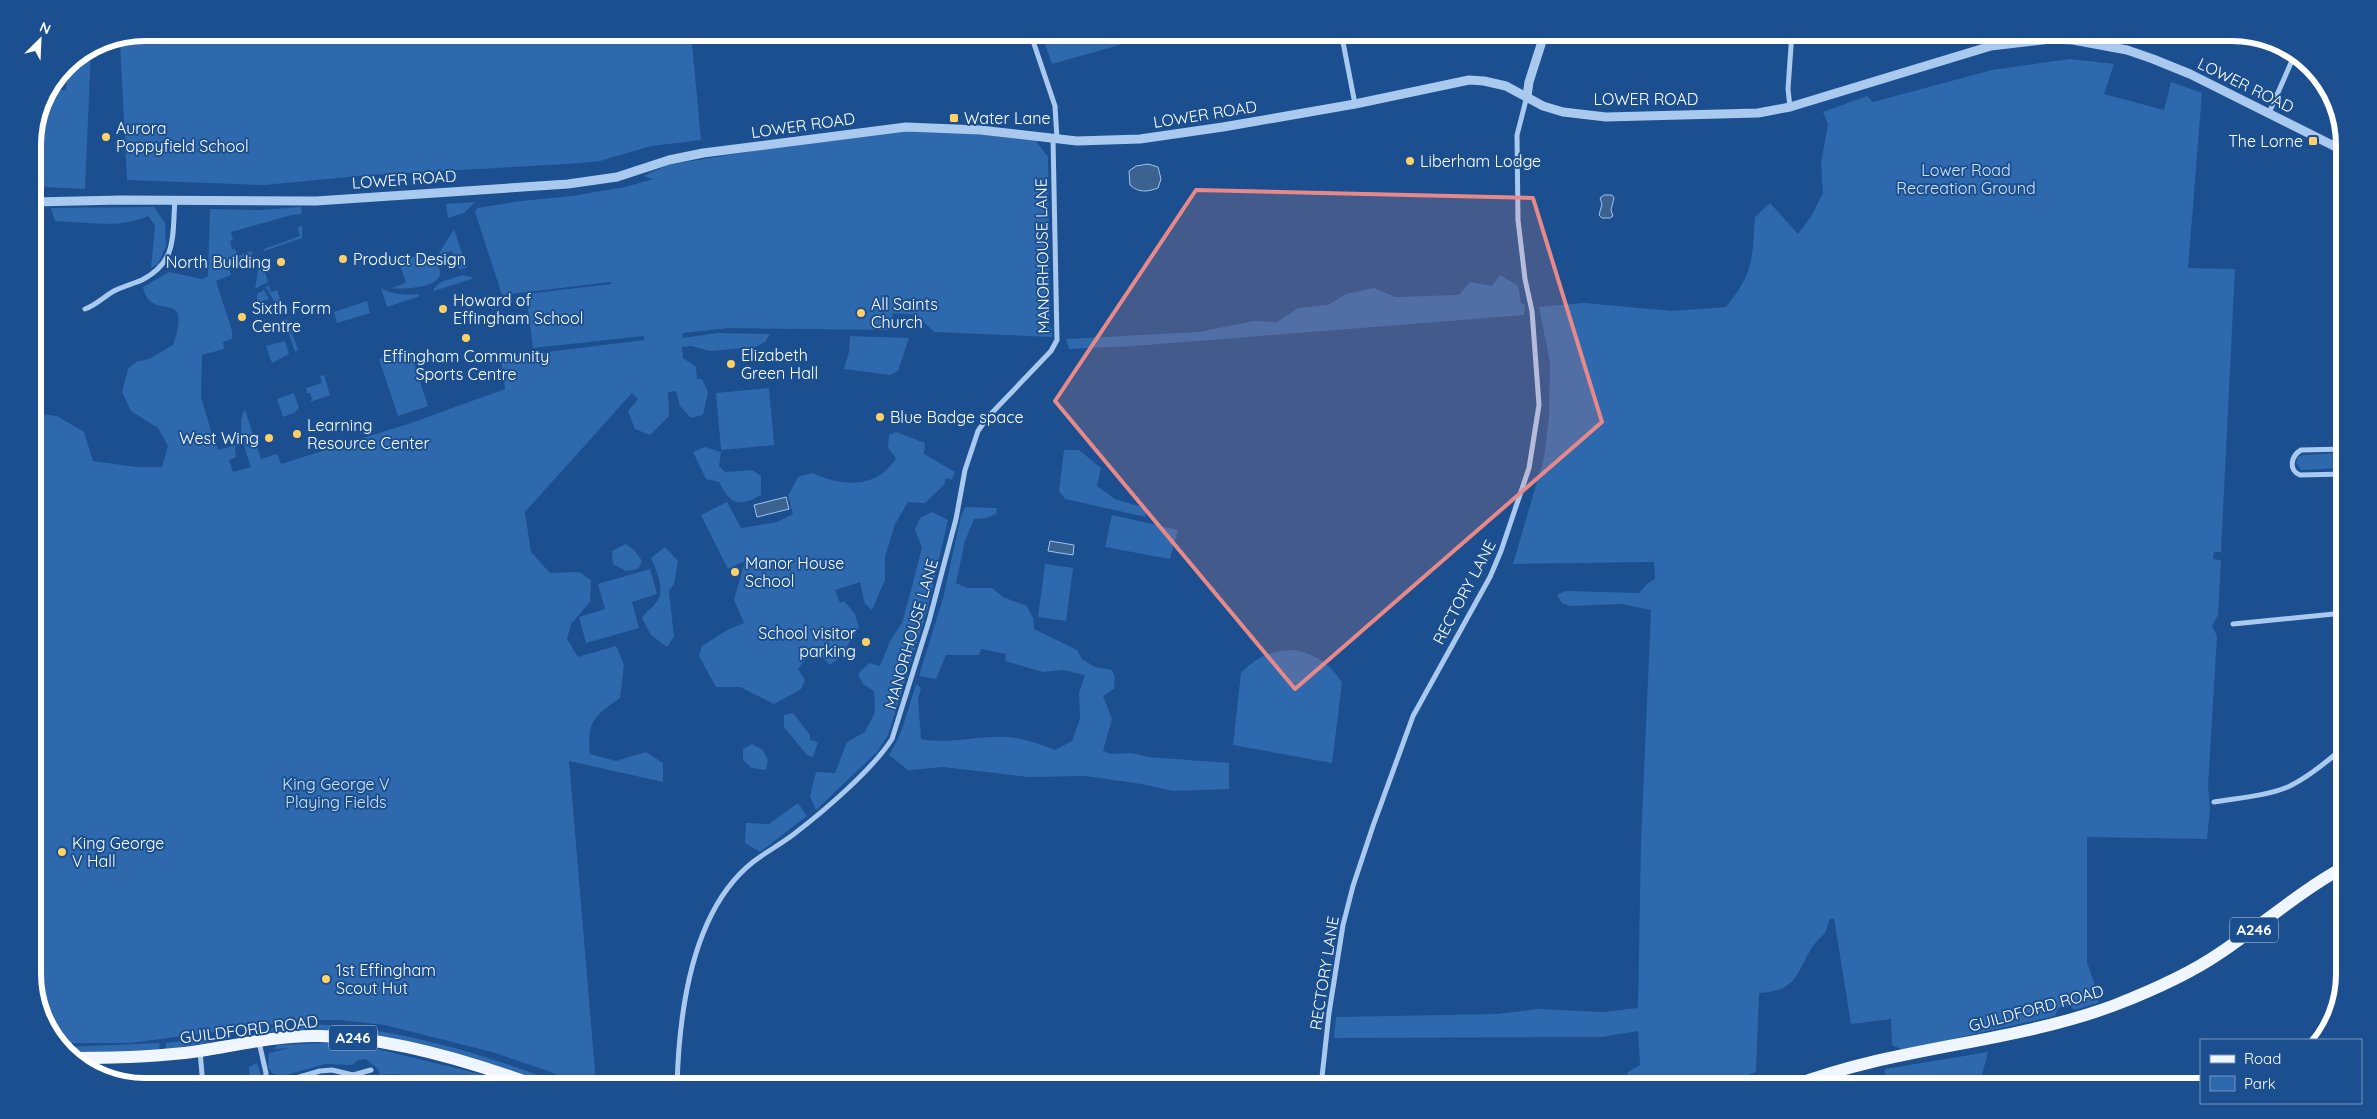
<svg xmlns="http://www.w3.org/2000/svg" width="2377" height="1119" font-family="Quicksand,sans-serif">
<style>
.green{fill:#2e69ad}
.water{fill:#3c6290;stroke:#9cc4f0}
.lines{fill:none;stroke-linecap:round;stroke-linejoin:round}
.minor{stroke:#a9c9ee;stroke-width:5}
.tertiary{stroke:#a9c9ee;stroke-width:9}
.primary{stroke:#f0f6ff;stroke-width:12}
.marked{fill:#e88989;fill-opacity:0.2;stroke:#e88989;stroke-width:4;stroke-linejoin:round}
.poi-dot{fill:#ffd166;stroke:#1b4f8f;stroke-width:2}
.labels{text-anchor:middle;stroke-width:4;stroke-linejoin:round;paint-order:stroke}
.shield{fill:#1b4f8f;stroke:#bbcadd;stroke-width:1}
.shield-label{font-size:15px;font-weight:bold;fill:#fff}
.street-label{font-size:16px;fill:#fff;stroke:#1b4f8f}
.poi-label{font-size:16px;fill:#fff;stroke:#1b4f8f;text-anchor:start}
.park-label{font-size:16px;fill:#cfe3fa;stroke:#1b4f8f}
.rim{fill:none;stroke:#fff;stroke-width:6}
</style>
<rect width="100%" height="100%" fill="#1b4f8f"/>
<g class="green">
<polygon points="145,32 691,33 701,140 651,146 600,161 568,164 370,175 264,185 127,180 120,42 102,41"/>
<polygon points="1041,32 1162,32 1162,33 1052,64"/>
<polygon points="91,49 85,189 43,187 39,184 33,183 33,138 39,134 42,126 39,115 45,115 47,93 49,90 66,90 67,64"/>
<path d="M2070,59L2114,64L2104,94L2164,110L2171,82L2202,93L2188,268L2235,269L2221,552H2214L2213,559L2221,560L2218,615L2212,626L2217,636L2208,786L2210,809L2207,839L2087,837V962L2098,994V1003L2074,1010L2070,1005L2058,1008L2055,1016L1903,1050L1892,1045L1891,1019L1851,1024L1834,918L1829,920C1826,938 1820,935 1811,949C1795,976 1796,991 1759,993L1756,1072L1728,1082L1729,1086H1624L1628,1072L1640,1065L1638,1031L1602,1037L1334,1038L1336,1017L1497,1014L1538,1009L1603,1012L1638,1008L1641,843L1651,610L1621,604L1570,606L1562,603L1557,595L1565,591L1639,593L1648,583L1655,579L1654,562L1513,564L1544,458L1549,416L1550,363L1539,307L1584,303L1672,311L1726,307C1754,272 1752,260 1755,217L1770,203L1798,234L1812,215L1823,193L1821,163L1828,124L1823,112L1867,96L1873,102L1992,70Z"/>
<path d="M897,131H941L1035,140L1048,157L1050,316L1047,318L1048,326L1052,329V337L934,332L917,315L893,313L890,330L729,328L683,333L682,338L717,333L770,334L765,342L755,347L710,351L691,346L682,347L683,358L696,367L697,379H702L708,392L703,415L691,418L680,406L676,391L668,392L669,416L650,435L635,429L628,411L638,399L632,393L525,512L531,552L550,573L579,572L591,580L590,602L571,624L567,639L578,657L616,646L624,665L620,698C594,716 587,721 590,754L616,761L646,752L663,763V782L569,761L596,1083L603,1086H581L548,1071L492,1052L385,1025L339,1020H288L282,1023L130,1043H59L52,1037L33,982V466L43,462L33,449V425L40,414L57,416L84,432L93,461L137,467H162L168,446L158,428L131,411L122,392L128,369L136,362L149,359L173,345C194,284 150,325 143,287L169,272L202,279L208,276L210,209L261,210L301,207L302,214L292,215L231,232L233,240L230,241L232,249H235L238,256L252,251L251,260L229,267L231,275L216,281L232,331V339L223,342L224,349L202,355L201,397L212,434L215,438L218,450L235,445L236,457L229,460L233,472L251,467C246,452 235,423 245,410L261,459L277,454L281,464L411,423L505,389L501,358L644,340V336L533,348L526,294L611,284V282L502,295L475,212L477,208L520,201L572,196L625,187L653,179L643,176L668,165L797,144Z"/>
<polygon points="475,202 464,213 448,218 446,204"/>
<path d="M154,207L165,223L166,246L158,264L151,268L155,225L148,216C121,229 85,222 55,221L51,208Z"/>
<polygon points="302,225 302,238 264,251 264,249 300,236 298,228"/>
<polygon points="454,229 467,268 459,269 452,251 438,255"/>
<path d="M400,255L416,257L438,266C451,288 402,290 391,288L406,283L397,256Z"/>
<polygon points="260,257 268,282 255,289"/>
<polygon points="462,275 474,278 434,291 433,289 441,282"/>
<polygon points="1500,275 1518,286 1521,303 1525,305 1524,315 1134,346 1069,349 1066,339 1199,332 1254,321 1277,322 1298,308 1328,305 1346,294 1374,288 1395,297 1459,295 1470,282 1492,286"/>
<polygon points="269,286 271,292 277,290 285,314 282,315 266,287"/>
<path d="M381,288C389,294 409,296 418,294L420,296L387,307Z"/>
<polygon points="264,290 269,299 257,303 257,294"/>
<polygon points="367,301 370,313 337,323 334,312"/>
<polygon points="287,319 298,350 295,352 284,320"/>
<polygon points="850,336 909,338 898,371 890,375 844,369 849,352"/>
<polygon points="285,341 289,354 272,363 266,346"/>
<polygon points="410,350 428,406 398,416 379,359"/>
<polygon points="324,375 330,395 310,402 312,399 310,393 307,393 306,388 322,383 320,376"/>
<polygon points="769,388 774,445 721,450 716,393"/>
<polygon points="294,393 299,408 294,413 283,417 277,399"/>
<path d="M896,432L925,443L924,454L955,472L952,480L946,478L944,485L925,503L908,502L895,524L885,557V580L872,610L865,604L860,582L835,590L840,603L844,601L855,614L859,628L839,658L830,665L820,655L806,658L798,669L805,680L801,689L774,704L740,687H716L699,656L702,646L729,629L744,623L734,600L745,561L728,569L701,515L727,502L741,528L777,522L793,514L788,496L798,477L812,473C841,486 877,490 896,458L888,448L889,435Z"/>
<path d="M705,447L721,452L719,466L725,472L752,470L761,476V495C738,508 730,504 719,482L706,479L693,452Z"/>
<polygon points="1064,450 1079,450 1101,468 1097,486 1115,499 1145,508 1146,517 1065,499 1059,491"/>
<polygon points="2344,453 2344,468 2301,470 2296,463 2298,457 2303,455"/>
<path d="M965,507L997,508L996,514L986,518L974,519L965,541L956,583L967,588H992L1003,597L1027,606L1033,618L1034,629L1077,650L1082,659L1095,667L1112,670L1115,677L1114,689L1103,696L1112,719L1103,751L1111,754L1132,753L1148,757L1229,763V789L1173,791L1141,784L1086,776L1029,777L943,767L908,770L889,755C903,733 908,709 916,684L921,688L918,699L921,739C950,745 978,735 1006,737C1024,738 1039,744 1055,750L1072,741L1080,719L1079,693L1085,675L1063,670L1043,672L1005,661L1006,654L981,649L979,655H946L936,679L919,676L943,598L961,516Z"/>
<polygon points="932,512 948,520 928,607 888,735 877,752 816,810 810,796 816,772 835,773 847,742 865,732 875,712 874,691 863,684 858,674 869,663 880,666 890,641 902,623 909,598 922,547 915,530 920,518"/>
<polygon points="1112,515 1178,530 1170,559 1105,547"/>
<polygon points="626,544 635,551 642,561 638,569 626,571 613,564 612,551"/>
<path d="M665,547L678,561L674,584L669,591L674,637L667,647L651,635L642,618C646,611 654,607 658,600C665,589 656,569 651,558Z"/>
<polygon points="1045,564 1073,568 1066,621 1038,617"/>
<polygon points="650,569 657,594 632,602 639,628 586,643 579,617 605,609 598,584"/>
<path d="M1296,650C1317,656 1331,664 1342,683L1332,763L1233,745L1241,673C1257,656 1273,650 1296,650Z"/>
<polygon points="793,713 810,735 810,740 818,742 813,757 807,755 784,727 784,715"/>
<polygon points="752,744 763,750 768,760 766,770 752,768 743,760 743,749"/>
<polygon points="798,803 807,816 760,852 745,843 746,823 769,824"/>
<path d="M297,1024C392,1025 480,1053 568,1086H554L520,1074L301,1031L296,1029Z"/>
<polygon points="287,1026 286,1031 282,1032 256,1031"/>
<polygon points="231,1035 214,1042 166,1049 166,1043"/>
<polygon points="159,1043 160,1050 87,1052 70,1052 64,1047"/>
<path d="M326,1043L373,1048L480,1074L485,1077V1080L461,1073L481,1082L484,1086C475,1086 470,1085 462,1082C446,1078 395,1072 380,1075L378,1069L366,1059L358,1060L352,1065L325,1064L283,1076L273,1074L268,1067L269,1053L290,1048L273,1049L278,1045Z"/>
<polygon points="1988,1052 1979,1086 1886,1086 1885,1069"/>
<polygon points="257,1063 262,1079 261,1086 250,1086 249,1067"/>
</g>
<g class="water">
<path d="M1148,164L1158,167L1161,179L1158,188C1147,192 1139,193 1130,185L1129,171L1136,166Z"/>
<polygon points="1604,195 1612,195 1614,198 1611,210 1613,216 1610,218 1602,218 1599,215 1602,204 1600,198"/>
<polygon points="786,497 789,509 757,517 754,505"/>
<polygon points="1050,541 1074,545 1073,555 1048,551"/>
</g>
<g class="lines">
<g class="minor">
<polyline points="1030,32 1055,106 1057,139"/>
<polyline points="1341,32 1355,104"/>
<polyline points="1790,107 1788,89 1792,32"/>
<polyline points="2269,113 2294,56"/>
<polyline points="2343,151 2344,187"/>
<path d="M85,309C97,305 103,297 114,291C123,286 133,284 142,280C178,261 172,236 175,200"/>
<path d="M2344,449L2301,450C2291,456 2288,470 2300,475L2344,474"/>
<polyline points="2233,624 2344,613"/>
<path d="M2214,802C2239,798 2267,796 2290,786C2310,776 2328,761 2344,747"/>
<polyline points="259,1042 266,1073 265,1085"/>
<polyline points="200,1051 203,1086"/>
<polyline points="265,1084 289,1080 320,1071 332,1070 353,1075 371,1070"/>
<polyline points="353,1086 353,1075"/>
<polyline points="497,1086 501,1075"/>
<path d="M677,1086C679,1013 691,911 753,862C766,852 781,844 794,834C824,811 872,770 892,739L929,621L956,519L965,470L978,431L987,418L1051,351L1057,340L1053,138"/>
<polyline points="1321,1086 1329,1013 1343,925 1353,886 1373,826 1413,716 1490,577 1501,551 1529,468 1539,405 1532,311 1525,279 1518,220 1517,135 1527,96"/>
</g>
<g class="tertiary">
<polyline points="1527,96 1529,82 1545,32"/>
<polyline points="33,202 121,200 316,201 568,184 617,177 669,160 703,153 906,127 980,130 1077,141 1140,139 1223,127 1355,104 1469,80 1484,81 1506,86 1543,106 1563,112 1606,117 1758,113 1790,107 1991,46 2051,39 2073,40 2127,50 2153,59 2190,74 2344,151"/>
</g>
<g class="primary">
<path d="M78,1058C118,1058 158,1057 199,1051C238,1045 280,1035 319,1036C388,1037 472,1062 537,1086"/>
<path d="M1793,1086C1896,1046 2011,1044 2115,1005C2151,991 2188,975 2220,953C2262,925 2300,891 2344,867"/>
</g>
</g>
<path class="marked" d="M1196,190L1533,198L1602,422L1295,689L1055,401Z"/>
<g class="poi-dot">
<rect x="949" y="113" width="10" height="10" rx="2.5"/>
<circle cx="106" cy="137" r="5"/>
<rect x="2308" y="136" width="10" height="10" rx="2.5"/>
<circle cx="1410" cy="161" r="5"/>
<circle cx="343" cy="259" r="5"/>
<circle cx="281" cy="262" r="5"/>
<circle cx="443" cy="309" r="5"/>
<circle cx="861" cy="313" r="5"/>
<circle cx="242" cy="317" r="5"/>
<circle cx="466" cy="338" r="5"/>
<circle cx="731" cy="364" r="5"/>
<circle cx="880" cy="417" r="5"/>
<circle cx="297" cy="434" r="5"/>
<circle cx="269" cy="438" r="5"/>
<circle cx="735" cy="572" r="5"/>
<circle cx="866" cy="642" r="5"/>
<circle cx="62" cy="852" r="5"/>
<circle cx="326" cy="979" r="5"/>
</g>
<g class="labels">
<g class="shield">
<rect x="2230" y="917.5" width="48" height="25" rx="4"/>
<rect x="329" y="1025.5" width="48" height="25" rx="4"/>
</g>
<g class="shield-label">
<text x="2254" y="935">A246</text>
<text x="353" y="1043">A246</text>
</g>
<g class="street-label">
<text transform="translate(2246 85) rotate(26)" y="6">LOWER ROAD</text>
<text x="1646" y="105">LOWER ROAD</text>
<text transform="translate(1205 114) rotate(-9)" y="6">LOWER ROAD</text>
<text transform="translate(803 125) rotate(-8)" y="6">LOWER ROAD</text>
<text transform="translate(404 179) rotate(-4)" y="6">LOWER ROAD</text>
<text transform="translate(1042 256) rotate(-91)" y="6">MANORHOUSE LANE</text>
<text transform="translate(1464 592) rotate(-62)" y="6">RECTORY LANE</text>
<text transform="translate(911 634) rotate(-74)" y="6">MANORHOUSE LANE</text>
<text transform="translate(1324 973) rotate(-81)" y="6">RECTORY LANE</text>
<text transform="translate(2036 1008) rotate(-15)" y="6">GUILDFORD ROAD</text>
<text transform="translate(249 1029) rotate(-7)" y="6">GUILDFORD ROAD</text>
</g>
<g class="poi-label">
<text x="964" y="124">Water Lane</text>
<text x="116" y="134">Aurora<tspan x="116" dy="18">Poppyfield School</tspan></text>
<text x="2303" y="147" text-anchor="end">The Lorne</text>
<text x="1420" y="167">Liberham Lodge</text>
<text x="353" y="265">Product Design</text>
<text x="271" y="268" text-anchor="end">North Building</text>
<text x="453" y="306">Howard of<tspan x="453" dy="18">Effingham School</tspan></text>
<text x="871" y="310">All Saints<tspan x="871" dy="18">Church</tspan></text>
<text x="252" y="314">Sixth Form<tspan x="252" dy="18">Centre</tspan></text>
<text x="741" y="361">Elizabeth<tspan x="741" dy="18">Green Hall</tspan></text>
<text x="466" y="362" text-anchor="middle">Effingham Community<tspan x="466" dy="18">Sports Centre</tspan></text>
<text x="890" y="423">Blue Badge space</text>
<text x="307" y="431">Learning<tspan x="307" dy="18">Resource Center</tspan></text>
<text x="259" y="444" text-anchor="end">West Wing</text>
<text x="745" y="569">Manor House<tspan x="745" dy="18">School</tspan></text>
<text x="856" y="639" text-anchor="end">School visitor<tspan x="856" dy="18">parking</tspan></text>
<text x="72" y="849">King George<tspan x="72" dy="18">V Hall</tspan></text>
<text x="336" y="976">1st Effingham<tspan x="336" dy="18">Scout Hut</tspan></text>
</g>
<g class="park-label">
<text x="1966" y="176">Lower Road<tspan x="1966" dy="18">Recreation Ground</tspan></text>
<text x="336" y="790">King George V<tspan x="336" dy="18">Playing Fields</tspan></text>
</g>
</g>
<path d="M0 0H2377V1119H0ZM145 41H2232A104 104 0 0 1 2336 145V974A104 104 0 0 1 2232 1078H145A104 104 0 0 1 41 974V145A104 104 0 0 1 145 41Z" fill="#1b4f8f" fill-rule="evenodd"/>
<path class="rim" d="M145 41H2232A104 104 0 0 1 2336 145V974A104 104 0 0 1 2232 1078H145A104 104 0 0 1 41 974V145A104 104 0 0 1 145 41Z"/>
<rect x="2200" y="1039" width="162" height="65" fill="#1b4f8f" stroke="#7695bc"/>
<rect x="2210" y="1055" width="25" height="8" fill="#f0f6ff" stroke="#7695bc"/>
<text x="2244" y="1064" font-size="15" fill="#ffffff">Road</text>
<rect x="2210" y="1076" width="25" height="15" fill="#2e69ad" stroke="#7695bc"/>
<text x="2244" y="1089" font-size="15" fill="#ffffff">Park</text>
<g transform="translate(40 40) rotate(24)" stroke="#1b4f8f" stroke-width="4" paint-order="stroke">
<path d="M0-4L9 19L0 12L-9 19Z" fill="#ffffff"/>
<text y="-8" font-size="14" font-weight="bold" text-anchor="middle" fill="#ffffff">N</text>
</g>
</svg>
